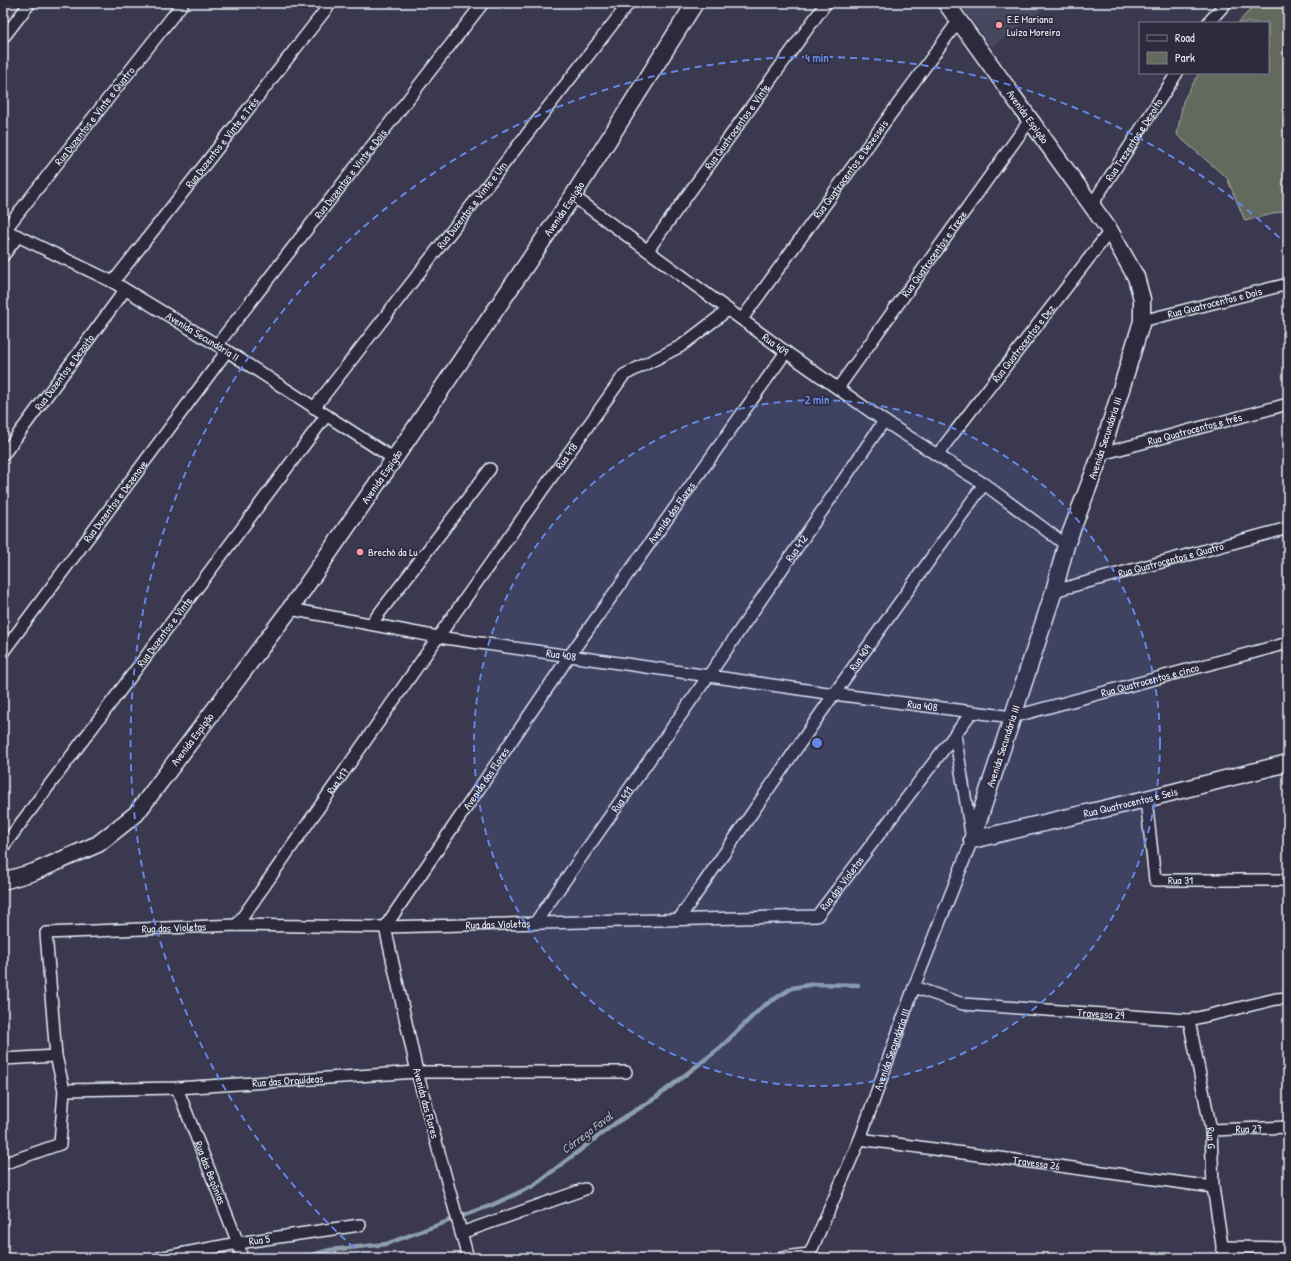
<svg xmlns="http://www.w3.org/2000/svg" width="1291" height="1261" font-family="'Patrick Hand',sans-serif">
<style>
.built{fill:#46475f}
.green{fill:#646a5d;stroke:#a6aeaa}
.lines{fill:none;stroke-linecap:round;stroke-linejoin:round}
.stream{stroke:#8d9fae;stroke-width:4.5}
.street-casing{stroke:#e8f1f8;stroke-width:14}
.secondary-casing{stroke:#e8f1f8;stroke-width:19}
.street{stroke:#2f2a3d;stroke-width:11}
.secondary{stroke:#2f2a3d;stroke-width:16}
.ring{fill:none;stroke:#6487e3;stroke-width:2;stroke-dasharray:7 5}
.poi-dot{fill:#ff9aa2;stroke:#2f2a3d;stroke-width:1.5}
.labels{text-anchor:middle;stroke-width:3.5;stroke-linejoin:round;paint-order:stroke}
.poi-label{font-size:11px;fill:#e8f1f8;stroke:#2f2a3d;text-anchor:start}
.street-label{font-size:11px;fill:#e8f1f8;stroke:#2f2a3d}
.water-label{font-size:12px;font-style:italic;fill:#acbbc6;stroke:#2f2a3d}
.centre{fill:#6487e3;stroke:#2f2a3d;stroke-width:2}
.ring-label{font-size:12px;text-anchor:middle;font-weight:bold;fill:#6487e3;stroke:#2f2a3d;stroke-width:3.5;stroke-linejoin:round;paint-order:stroke}
</style>
<rect width="100%" height="100%" fill="#3b394f"/>
<filter id="ink" filterUnits="userSpaceOnUse"><feTurbulence type="fractalNoise" baseFrequency=".025" numOctaves="2"/><feDisplacementMap in="SourceGraphic" scale="8" xChannelSelector="R" yChannelSelector="G"/><feConvolveMatrix kernelMatrix="1 2 1 2 8 2 1 2 1" color-interpolation-filters="sRGB"/></filter>
<g filter="url(#ink)">
<polygon class="built" points="959,3 1052,3 992,47"/>
<polygon class="green" points="1256,3 1288,3 1288,210 1245,221 1227,178 1177,135 1183,101 1199,73 1268,73 1268,23 1238,23"/>
<g class="lines">
<polyline class="stream" points="302,1258 330,1250 386,1244 492,1205 533,1186 617,1122 654,1099 720,1048 762,1007 792,988 814,984 858,985"/>
<defs>
<g id="street">
<polyline points="1208,23 1226,3"/>
<polyline points="3,38 30,3"/>
<path id="s1" d="M573,196L786,352L884,421L937,455L984,484L1066,545"/>
<path id="s2" d="M1091,206L1177,73"/>
<path id="s3" d="M3,229L113,282L227,351L394,459"/>
<path id="s4" d="M5,230L183,3"/>
<path id="s5" d="M648,250L826,3"/>
<polyline points="3,256 18,236"/>
<path id="s6" d="M113,282L331,3"/>
<path id="s7" d="M742,319L959,20"/>
<path id="s8" d="M1142,321L1288,284"/>
<path id="s9" d="M217,345L483,3"/>
<path id="s10" d="M838,388L1030,120"/>
<path id="s11" d="M314,408L629,3"/>
<path id="s12" d="M1101,454L1288,404"/>
<path id="s13" d="M3,455L125,290"/>
<path id="s14" d="M937,455L1110,231"/>
<path id="s15" d="M1054,591L1288,528"/>
<path id="s16" d="M290,609L438,637L834,694L1012,717L1288,643"/>
<polyline points="371,624 490,469"/>
<path id="s17" d="M3,652L227,351"/>
<path id="s18" d="M1146,799L1155,880H1288"/>
<path id="s19" d="M3,847L326,416"/>
<path id="s20" d="M679,919L834,694L984,484"/>
<path id="s21" d="M535,923L709,675L884,421"/>
<path id="s22" d="M237,925L438,637L624,375L681,346L728,310"/>
<path id="s23" d="M914,987L963,1004L1189,1020L1276,999L1288,998"/>
<path id="s24" d="M1189,1020L1211,1130L1213,1187L1224,1258"/>
<polyline points="3,1059 56,1056"/>
<path id="s25" d="M177,1088L238,1243L242,1258"/>
<path id="s26" d="M64,1090L177,1088L417,1072H626"/>
<path id="s27" d="M1211,1130L1288,1127"/>
<path id="s28" d="M860,1139L1213,1187"/>
<path id="s29" d="M3,1164L60,1144L64,1090L56,1056L46,933L237,925L385,927L817,916L972,712"/>
<polyline points="461,1233 585,1189"/>
<polyline points="1222,1247 1288,1248"/>
<path id="s30" d="M159,1258L238,1243L360,1225"/>
<path id="s31" d="M468,1258L417,1072L385,927L570,655L786,352"/>
<polyline points="782,1258 792,1256 809,1254"/>
<path id="s32" d="M808,1258L860,1139L914,987L972,840L955,734"/>
</g>
<g id="secondary">
<path id="s33" d="M946,3L1110,231L1136,277L1142,299V321L1101,454L1066,545L1054,591L972,840"/>
<path id="s34" d="M972,840L1146,799L1288,763"/>
<path id="s35" d="M3,881L34,872L98,844L136,814L290,609L394,459L573,196L695,3"/>
</g>
</defs>
<use href="#street" class="street-casing"/>
<use href="#secondary" class="secondary-casing"/>
<use href="#street" class="street"/>
<use href="#secondary" class="secondary"/>
</g>
</g>
<circle cx="817" cy="743" r="343" fill="#6487e3" fill-opacity=".12"/>
<g class="ring">
<circle cx="817" cy="743" r="343"/>
<path d="M363 1256A685 685 0 1 1 1284 242"/>
</g>
<g class="poi-dot">
<circle cx="999" cy="25" r="4"/>
<circle cx="360" cy="552" r="4"/>
</g>
<g class="labels">
<g class="poi-label">
<text x="1007" y="23">E.E Mariana<tspan x="1007" dy="13">Luiza Moreira</tspan></text>
<text x="368" y="556">Brechó da Lu</text>
</g>
<g class="street-label">
<text dy="4" stroke="none"><textPath href="#s4" startOffset="145">Rua Duzentos e Vinte e Quatro</textPath></text>
<text dy="4" stroke="none"><textPath href="#s33" startOffset="140">Avenida Espigão</textPath></text>
<text dy="4" stroke="none"><textPath href="#s5" startOffset="152">Rua Quatrocentos e Vinte</textPath></text>
<text dy="4" stroke="none"><textPath href="#s2" startOffset="79">Rua Trezentos e Dezoito</textPath></text>
<text dy="4" stroke="none"><textPath href="#s6" startOffset="177">Rua Duzentos e Vinte e Três</textPath></text>
<text dy="4" stroke="none"><textPath href="#s7" startOffset="185">Rua Quatrocentos e Dezesseis</textPath></text>
<text dy="4" stroke="none"><textPath href="#s9" startOffset="217">Rua Duzentos e Vinte e Dois</textPath></text>
<text dy="4" stroke="none"><textPath href="#s11" startOffset="257">Rua Duzentos e Vinte e Um</textPath></text>
<text dy="4" stroke="none"><textPath href="#s35" startOffset="892">Avenida Espigão</textPath></text>
<text dy="4" stroke="none"><textPath href="#s10" startOffset="165">Rua Quatrocentos e Treze</textPath></text>
<text dy="4" stroke="none"><textPath href="#s8" startOffset="75">Rua Quatrocentos e Dois</textPath></text>
<text dy="4" stroke="none"><textPath href="#s3" startOffset="227">Avenida Secundária II</textPath></text>
<text dy="4" stroke="none"><textPath href="#s14" startOffset="141">Rua Quatrocentos e Dez</textPath></text>
<text dy="4" stroke="none"><textPath href="#s1" startOffset="251">Rua 409</textPath></text>
<text dy="4" stroke="none"><textPath href="#s13" startOffset="103">Rua Duzentos e Dezoito</textPath></text>
<text dy="4" stroke="none"><textPath href="#s12" startOffset="97">Rua Quatrocentos e três</textPath></text>
<text transform="translate(1105 438) rotate(-72)" y="4">Avenida Secundária III</text>
<text dy="4" stroke="none"><textPath href="#s22" startOffset="573">Rua 418</textPath></text>
<text dy="4" stroke="none"><textPath href="#s35" startOffset="568">Avenida Espigão</textPath></text>
<text dy="4" stroke="none"><textPath href="#s17" startOffset="188">Rua Duzentos e Dezenove</textPath></text>
<text dy="4" stroke="none"><textPath href="#s31" startOffset="845">Avenida das Flores</textPath></text>
<text dy="4" stroke="none"><textPath href="#s21" startOffset="457">Rua 412</textPath></text>
<text dy="4" stroke="none"><textPath href="#s15" startOffset="121">Rua Quatrocentos e Quatro</textPath></text>
<text dy="4" stroke="none"><textPath href="#s19" startOffset="269">Rua Duzentos e Vinte</textPath></text>
<text dy="4" stroke="none"><textPath href="#s16" startOffset="275">Rua 408</textPath></text>
<text dy="4" stroke="none"><textPath href="#s20" startOffset="318">Rua 409</textPath></text>
<text dy="4" stroke="none"><textPath href="#s16" startOffset="873">Rua Quatrocentos e cinco</textPath></text>
<text dy="4" stroke="none"><textPath href="#s16" startOffset="640">Rua 408</textPath></text>
<text dy="4" stroke="none"><textPath href="#s35" startOffset="244">Avenida Espigão</textPath></text>
<text transform="translate(1003 746) rotate(-72)" y="4">Avenida Secundária III</text>
<text dy="4" stroke="none"><textPath href="#s31" startOffset="521">Avenida das Flores</textPath></text>
<text dy="4" stroke="none"><textPath href="#s22" startOffset="176">Rua 417</textPath></text>
<text dy="4" stroke="none"><textPath href="#s21" startOffset="151">Rua 411</textPath></text>
<text dy="4" stroke="none"><textPath href="#s34" startOffset="163">Rua Quatrocentos e Seis</textPath></text>
<text dy="4" stroke="none"><textPath href="#s18" startOffset="107">Rua 31</textPath></text>
<text dy="4" stroke="none"><textPath href="#s29" startOffset="1085">Rua das Violetas</textPath></text>
<text dy="4" stroke="none"><textPath href="#s29" startOffset="725">Rua das Violetas</textPath></text>
<text dy="4" stroke="none"><textPath href="#s29" startOffset="401">Rua das Violetas</textPath></text>
<text dy="4" stroke="none"><textPath href="#s23" startOffset="190">Travessa 29</textPath></text>
<text dy="4" stroke="none"><textPath href="#s32" startOffset="225">Avenida Secundária III</textPath></text>
<text dy="4" stroke="none"><textPath href="#s26" startOffset="224">Rua das Orquídeas</textPath></text>
<text transform="translate(426 1103) rotate(75)" y="4">Avenida das Flores</text>
<text dy="4" stroke="none"><textPath href="#s27" startOffset="38">Rua 27</textPath></text>
<text dy="4" stroke="none"><textPath href="#s24" startOffset="120">Rua G</textPath></text>
<text dy="4" stroke="none"><textPath href="#s28" startOffset="178">Travessa 26</textPath></text>
<text dy="4" stroke="none"><textPath href="#s25" startOffset="91">Rua das Begônias</textPath></text>
<text dy="4" stroke="none"><textPath href="#s30" startOffset="102">Rua 5</textPath></text>
</g>
<g class="water-label">
<text transform="translate(587 1133) rotate(-37)" y="4">Córrego Faval</text>
</g>
</g>
<circle cx="817" cy="743" r="6" class="centre"/>
<g class="ring-label">
<text x="817" y="62">4 min</text>
<text x="817" y="404">2 min</text>
</g>
<rect width="1291" height="1261" fill="none" stroke="#2f2a3d" stroke-width="16"/>
<rect x="8" y="8" width="1275" height="1245" fill="none" stroke="#e8f1f8" stroke-width="1.5" filter="url(#ink)"/>
<rect x="1139" y="22" width="130" height="52" fill="#2f2a3d" stroke="#797a88"/>
<rect x="1147" y="35" width="20" height="6" fill="#2f2a3d" stroke="#797a88"/>
<text x="1175" y="42" font-size="12" fill="#e8f1f8">Road</text>
<rect x="1147" y="52" width="20" height="12" fill="#646a5d" stroke="#797a88"/>
<text x="1175" y="62" font-size="12" fill="#e8f1f8">Park</text>
</svg>
